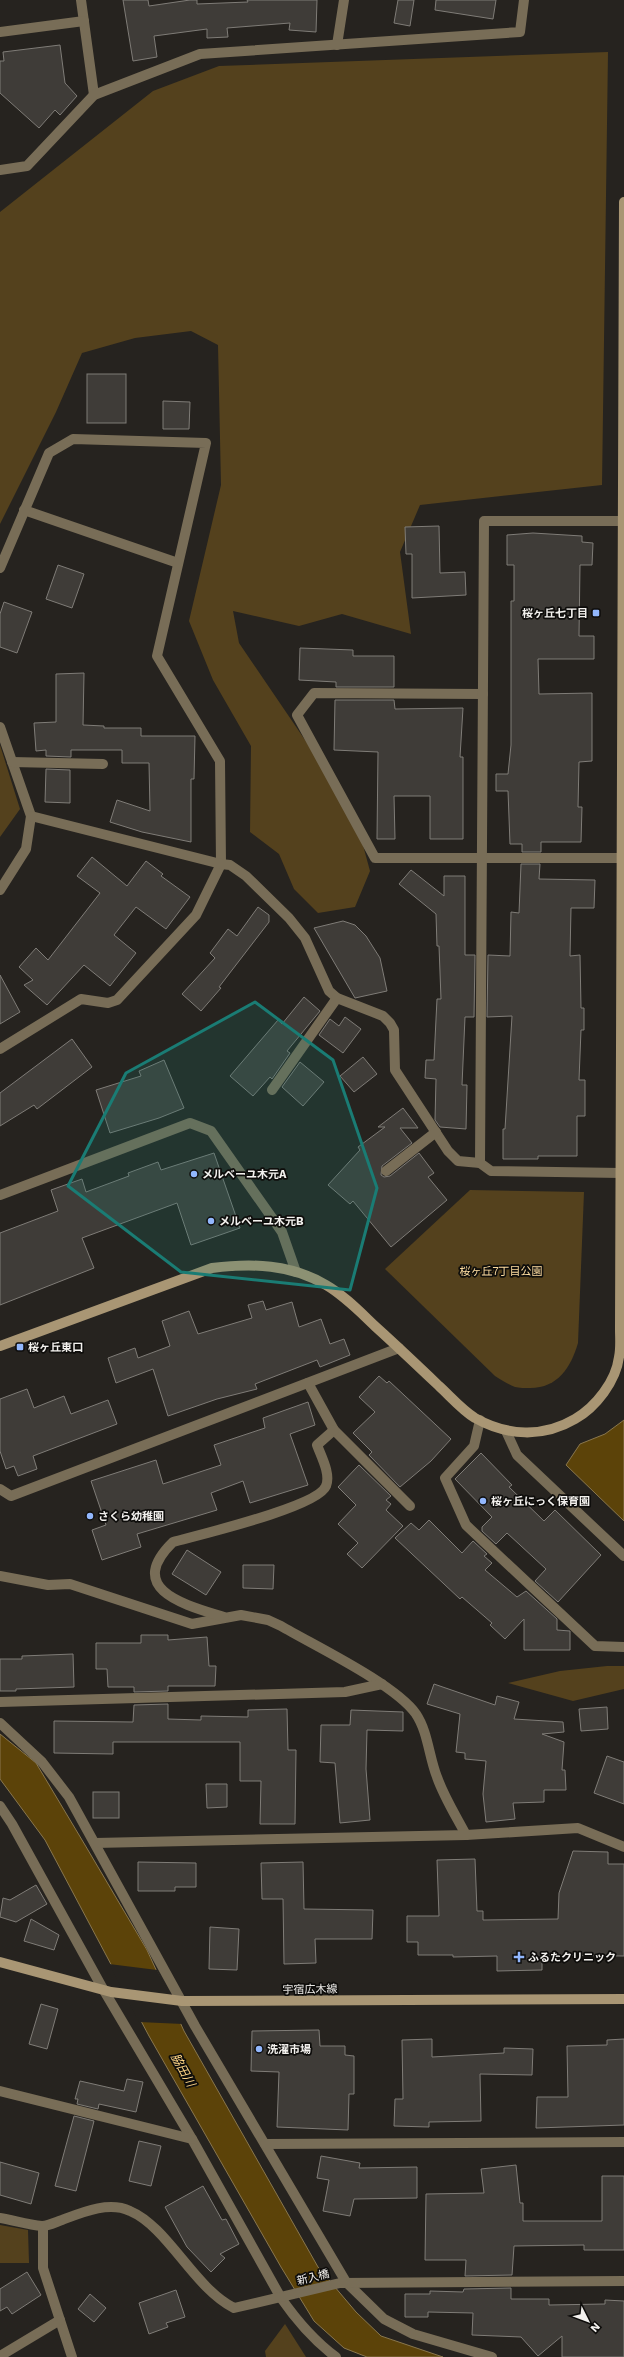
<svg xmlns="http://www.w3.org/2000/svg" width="624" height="2357" font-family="'Work Sans','Noto Sans JP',sans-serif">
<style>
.green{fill:#54411d}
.water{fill:#5c4309;stroke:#89774e}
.pier{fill:#26231f}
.building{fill:#3f3c38;stroke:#7f7c77}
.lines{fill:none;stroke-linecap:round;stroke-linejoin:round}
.street{stroke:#786d57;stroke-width:10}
.secondary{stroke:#a99674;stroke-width:10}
.marked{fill:#1a7c74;fill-opacity:0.2;stroke:#1a7c74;stroke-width:3;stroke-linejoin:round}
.poi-dot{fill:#92b7fd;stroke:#0e0d0b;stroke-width:1.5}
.labels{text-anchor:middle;stroke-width:3.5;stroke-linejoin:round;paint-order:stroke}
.poi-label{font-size:11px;font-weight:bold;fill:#f3f1ee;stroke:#0e0d0b;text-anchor:start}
.park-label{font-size:11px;fill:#fedda0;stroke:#0e0d0b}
.street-label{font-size:11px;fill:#f3f1ee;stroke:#0e0d0b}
.water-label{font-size:12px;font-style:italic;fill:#fdd485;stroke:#0e0d0b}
</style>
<rect width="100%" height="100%" fill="#26231f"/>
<g class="green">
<polygon points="608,52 602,485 420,505 400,552 411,634 342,614 299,626 233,611 239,643 354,812 370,871 355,907 318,913 294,889 279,854 250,832 251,746 213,680 189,621 221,485 218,345 191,331 135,338 82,353 56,412 0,524 0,212 153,91 219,66"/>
<polygon points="0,745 20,809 0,837"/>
<path d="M470,1190L584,1192L578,1343C571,1367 558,1388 530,1388C525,1388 519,1388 515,1387C508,1384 501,1380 495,1376L385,1269Z"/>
<polygon points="607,1666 624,1666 624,1689 573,1701 508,1683 560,1671"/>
<polygon points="0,2225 28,2230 29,2263 0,2263"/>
<polygon points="285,2324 306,2357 266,2357 265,2351"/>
</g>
<g class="water">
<polygon points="624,1420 624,1521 566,1465 580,1444 605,1434"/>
<polygon points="0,1734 36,1763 85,1845 147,1950 184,2031 318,2267 356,2312 381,2336 443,2357 367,2357 344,2348 314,2321 281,2267 149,2036 45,1840 0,1779"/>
</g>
<polygon class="pier" points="109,1964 157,1970 183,2024 139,2022"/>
<g class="building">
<polygon points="123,0 148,0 149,6 190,0 197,0 197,4 248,2 247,0 317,0 316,32 289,30 290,23 227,28 228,37 207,38 207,29 154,36 157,57 133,61"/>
<polygon points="398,0 414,0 410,26 394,23"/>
<polygon points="436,0 496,0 493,19 435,10"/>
<polygon points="60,45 65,83 77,96 60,115 55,110 39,128 0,93 0,61 4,61 3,52"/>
<rect x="87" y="374" width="39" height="49"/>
<polygon points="163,401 190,402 189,429 163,429"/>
<polygon points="439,526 440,573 465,572 466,595 412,598 412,554 406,554 405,527"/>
<polygon points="533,533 582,536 582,542 593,543 592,565 580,565 579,636 594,636 594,659 538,659 539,694 592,693 592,761 579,762 578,807 582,807 581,842 541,842 541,852 522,852 522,844 510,844 508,791 496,791 496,774 508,774 511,745 511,601 514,601 514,565 507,565 507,535"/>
<polygon points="58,565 84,574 72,608 46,599"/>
<polygon points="4,602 32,612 17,653 0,647 0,614"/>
<polygon points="300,648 353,650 353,656 394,656 394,687 336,687 336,682 299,680"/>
<polygon points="84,673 83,725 104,726 104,728 141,728 141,736 195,736 194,779 191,779 191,842 142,832 110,822 117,800 150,811 149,763 122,763 122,750 71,750 71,757 46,756 46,750 36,751 34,723 56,722 56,674"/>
<polygon points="335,700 394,700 395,709 463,708 460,757 463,757 463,839 430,839 430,796 394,796 395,839 377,839 378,752 334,750"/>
<polygon points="46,769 70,770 70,803 45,802"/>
<polygon points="92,857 127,886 146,861 163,874 161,876 190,897 166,929 136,907 114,935 136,953 110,986 84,965 47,1005 24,985 33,980 19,967 36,948 48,960 100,893 77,876"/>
<polygon points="521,864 540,864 539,879 595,880 594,908 571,908 570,956 580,955 581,1008 584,1008 584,1030 581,1030 579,1080 585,1080 585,1116 577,1116 577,1156 538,1156 538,1159 503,1159 503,1129 505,1129 512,1016 487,1017 488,955 510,956 511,912 519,913"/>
<polygon points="411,870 444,896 444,876 465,876 465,955 475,955 474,1017 465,1017 462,1085 467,1085 466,1129 440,1127 435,1120 436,1079 425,1078 426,1060 434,1060 437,999 441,999 439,946 437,946 436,914 399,884"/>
<polygon points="258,907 269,915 269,922 219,987 221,988 201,1011 182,994 215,958 210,953 228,929 237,936"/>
<polygon points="343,921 355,925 366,936 380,958 387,991 355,998 314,928"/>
<polygon points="0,975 20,1012 0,1024"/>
<polygon points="304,997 320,1011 287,1051 290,1053 272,1079 270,1077 253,1096 230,1076 278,1020 282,1024"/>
<polygon points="345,1017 361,1029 343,1053 319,1035 330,1019 339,1026"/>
<polygon points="72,1039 92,1067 37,1109 34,1105 0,1126 0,1093"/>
<polygon points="363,1057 377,1074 354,1092 340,1076"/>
<polygon points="164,1060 184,1108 159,1118 110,1133 96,1090 141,1076 139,1071"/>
<polygon points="300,1062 324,1082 303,1106 282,1087"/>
<polygon points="403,1108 418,1128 400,1128 412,1143 382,1166 381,1175 384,1177 390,1176 419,1153 434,1173 428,1177 447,1200 391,1247 353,1201 350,1204 328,1185 360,1150 358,1147 385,1127 378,1127"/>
<polygon points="214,1153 240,1228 191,1245 177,1203 82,1238 94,1268 0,1305 0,1233 58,1211 51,1190 82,1179 86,1192 129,1176 128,1173 158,1162 161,1170"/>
<polygon points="263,1301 266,1310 292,1302 299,1327 321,1319 330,1344 344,1339 350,1355 320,1367 317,1360 255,1384 257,1389 217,1399 168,1416 153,1369 116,1383 108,1358 135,1348 138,1358 170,1346 162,1321 189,1311 198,1334 252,1318 248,1305"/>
<polygon points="379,1376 387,1383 389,1381 451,1439 431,1461 400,1487 369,1455 372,1452 353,1433 375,1412 359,1397"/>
<polygon points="27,1389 34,1408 64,1396 71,1414 108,1400 117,1424 33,1456 37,1469 18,1476 14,1466 6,1469 0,1451 0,1399"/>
<polygon points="308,1402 315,1425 290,1434 308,1485 250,1503 243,1481 211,1493 217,1510 137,1534 141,1547 102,1560 92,1530 106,1525 91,1481 156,1460 163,1484 221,1465 214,1445 265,1428 263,1418"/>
<polygon points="481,1453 512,1485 509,1487 544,1521 555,1510 601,1555 558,1602 535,1581 546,1569 507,1533 496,1544 482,1531 482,1527 492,1517 455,1479"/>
<polygon points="359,1465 391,1496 386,1500 391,1504 386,1510 403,1526 362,1568 347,1554 358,1543 338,1524 356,1505 338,1487"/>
<polygon points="429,1520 462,1553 473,1541 487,1554 484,1556 492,1563 485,1570 517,1597 526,1591 557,1619 557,1630 570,1631 570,1650 524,1650 524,1619 505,1639 490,1625 492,1623 462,1597 460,1599 395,1538 411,1523 419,1530"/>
<polygon points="187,1550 221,1572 206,1595 172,1574"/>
<polygon points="243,1565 274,1565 273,1589 243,1588"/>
<polygon points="141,1635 168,1635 168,1640 207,1637 209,1666 216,1666 215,1686 168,1686 168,1691 134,1692 134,1687 108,1687 107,1669 96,1669 96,1643 141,1643"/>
<polygon points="73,1654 74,1687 16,1689 16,1691 0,1691 0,1659 22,1659 22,1656"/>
<polygon points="434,1684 495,1705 497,1696 519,1702 514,1719 563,1722 564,1732 542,1734 564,1742 562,1770 565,1770 566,1790 544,1790 544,1802 513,1803 515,1819 486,1822 483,1794 486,1761 465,1759 465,1753 456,1752 460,1714 427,1704"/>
<polygon points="168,1704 168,1719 201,1720 201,1716 248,1717 248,1710 287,1709 288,1750 296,1750 295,1824 260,1824 261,1781 240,1781 240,1742 113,1742 113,1754 54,1753 54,1721 133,1722 134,1705"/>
<polygon points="607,1707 608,1729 581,1731 579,1709"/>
<polygon points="351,1710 403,1712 403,1731 367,1730 366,1769 370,1820 340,1823 335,1763 320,1762 321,1725 350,1725"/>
<polygon points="607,1756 624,1762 624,1804 594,1793"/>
<polygon points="206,1784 227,1784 227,1807 207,1808"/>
<rect x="93" y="1792" width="26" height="26"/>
<polygon points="573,1851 608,1852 608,1864 624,1864 624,1956 542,1955 542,1970 497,1971 497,1956 453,1957 453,1955 418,1955 418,1942 407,1942 407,1916 439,1916 437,1860 475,1859 477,1911 483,1911 483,1920 558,1919 559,1893"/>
<polygon points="138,1862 196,1863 196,1887 175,1887 175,1891 138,1891"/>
<polygon points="303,1862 304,1909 373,1910 372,1939 315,1939 316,1963 284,1964 283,1899 262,1899 261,1863"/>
<polygon points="36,1885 47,1904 16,1922 0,1917 3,1898 10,1900"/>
<polygon points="31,1919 59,1935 54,1950 24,1941"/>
<polygon points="210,1927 239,1929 237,1970 209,1969"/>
<polygon points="41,2004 58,2009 47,2049 29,2044"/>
<polygon points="319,2030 320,2046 345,2046 345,2055 354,2056 354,2094 349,2094 348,2130 277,2127 279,2072 251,2071 252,2031"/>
<polygon points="432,2039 432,2057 504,2053 504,2048 533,2049 532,2075 480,2074 481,2121 429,2122 429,2127 394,2126 395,2099 403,2099 402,2040"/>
<polygon points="624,2039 624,2125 536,2128 537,2097 568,2097 567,2046 607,2045 607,2040"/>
<polygon points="127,2079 143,2082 136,2112 99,2104 98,2109 77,2104 78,2099 75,2099 80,2081 124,2091"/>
<polygon points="74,2116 94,2121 76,2191 55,2186"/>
<polygon points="139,2141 161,2146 151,2186 129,2181"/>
<polygon points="321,2156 360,2163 359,2168 417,2167 417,2198 354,2199 350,2216 323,2211 329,2180 317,2178"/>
<polygon points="0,2162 39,2173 31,2204 0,2195"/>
<polygon points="516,2165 520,2203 523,2203 523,2221 602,2221 602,2176 624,2176 624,2250 584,2250 584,2245 514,2246 512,2275 465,2276 466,2260 425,2260 426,2194 484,2193 481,2169"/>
<polygon points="203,2186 222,2220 226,2219 239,2244 220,2254 225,2258 211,2272 187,2247 165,2207"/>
<polygon points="27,2272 41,2295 12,2314 7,2307 0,2311 0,2289"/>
<polygon points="511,2288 511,2299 549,2299 549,2305 605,2304 605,2300 624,2301 624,2357 562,2357 562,2336 538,2356 521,2337 472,2335 473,2313 428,2312 428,2317 405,2317 405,2294 430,2294 430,2291 463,2292 464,2289"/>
<polygon points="176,2290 185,2317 166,2323 168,2327 149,2334 139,2303"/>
<polygon points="90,2294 106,2308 94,2322 78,2309"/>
</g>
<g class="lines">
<g class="street">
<polyline points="81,0 94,95"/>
<polyline points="0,32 84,21"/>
<polyline points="337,45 344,0"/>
<polyline points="0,170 27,166 94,95 200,54 520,32 524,0"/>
<polyline points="24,510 178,563"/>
<polyline points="0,568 49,453 73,439 206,443 157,656 220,761 221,864 196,915 117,1000 108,1003 81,999 0,1049"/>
<polyline points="483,694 314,693 297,715 375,858 624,858"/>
<polyline points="0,727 31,816 26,849 0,890"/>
<polyline points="12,762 103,764"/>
<polyline points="31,816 221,864 230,865 246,876 289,918 305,938 329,991 337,998 383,1016 390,1023 394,1030 395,1070 448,1151 458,1161 480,1163"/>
<polyline points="272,1090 337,998"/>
<polyline points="386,1171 436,1132"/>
<polyline points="621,1173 491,1171 480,1163 484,521 624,521"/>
<polyline points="0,1195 190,1123 211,1131 282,1232 296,1272"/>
<polyline points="308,1383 334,1430 410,1506"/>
<polyline points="480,1420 474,1446 445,1478 466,1525 595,1646 624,1647"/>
<polyline points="506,1431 517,1455 624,1556"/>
<polyline points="0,1489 11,1496 399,1348"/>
<path d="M0,1576L48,1585L70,1584L192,1624L241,1615L268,1620L281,1626C315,1646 395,1684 416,1714C428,1732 429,1757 437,1777C444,1797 456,1816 466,1835"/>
<path d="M224,1617C186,1605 124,1590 173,1542C198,1535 318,1507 326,1486C331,1474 321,1456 317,1445L334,1430"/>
<polyline points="0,1702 345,1692 382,1684"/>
<polyline points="0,1723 42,1762 69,1797 195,2026 346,2282 384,2319 413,2334 492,2357"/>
<path d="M0,1806L12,1824L103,1989L192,2139L281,2298C297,2321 313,2340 336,2357"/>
<polyline points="95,1843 466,1835 578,1828 624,1847"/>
<polyline points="0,2091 192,2139"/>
<polyline points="265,2144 624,2142"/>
<path d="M0,2218C13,2220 28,2225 42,2226C48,2226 56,2222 62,2220C83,2212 109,2201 130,2211C168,2227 194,2288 234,2308L340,2283L624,2281"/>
<polyline points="43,2226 43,2268 72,2357"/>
<polyline points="0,2356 60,2320"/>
</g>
<g class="secondary">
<path d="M0,1346L212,1268C252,1263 291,1264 326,1285C345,1296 361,1313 377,1328C398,1347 418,1366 439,1386C450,1396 462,1410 475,1418C507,1436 543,1438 575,1419C596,1407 616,1381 619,1357C621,1348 620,1338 620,1329L624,202"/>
<polyline points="0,1962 111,1992 182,2001 624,1999"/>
</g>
</g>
<path class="marked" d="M255,1002L333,1060L377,1188L350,1290L181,1272L68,1186L126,1073Z"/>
<g class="poi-dot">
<rect x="592" y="609" width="8" height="8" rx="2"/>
<circle cx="194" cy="1174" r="4"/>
<circle cx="211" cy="1221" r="4"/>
<rect x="16" y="1343" width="8" height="8" rx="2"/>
<circle cx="483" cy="1501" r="4"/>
<circle cx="90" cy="1516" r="4"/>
<path d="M517 1951h4v4h4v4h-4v4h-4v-4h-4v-4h4z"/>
<circle cx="259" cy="2049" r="4"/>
</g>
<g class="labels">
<g class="poi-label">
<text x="588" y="617" text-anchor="end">桜ヶ丘七丁目</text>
<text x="202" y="1178">メルベーユ木元A</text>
<text x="219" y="1225">メルベーユ木元B</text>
<text x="28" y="1351">桜ヶ丘東口</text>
<text x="491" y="1505">桜ヶ丘にっく保育園</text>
<text x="98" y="1520">さくら幼稚園</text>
<text x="528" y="1961">ふるたクリニック</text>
<text x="267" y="2053">洗濯市場</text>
</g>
<g class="park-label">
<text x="501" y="1275">桜ヶ丘7丁目公園</text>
</g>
<g class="street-label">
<text transform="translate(310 1989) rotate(-1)" y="4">宇宿広木線</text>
<text transform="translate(313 2277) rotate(-14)" y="4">新入橋</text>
</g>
<g class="water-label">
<text transform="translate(183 2070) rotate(61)" y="4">脇田川</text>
</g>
</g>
<g transform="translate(588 2321) rotate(132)" stroke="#0e0d0b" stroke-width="3" paint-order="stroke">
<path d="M0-3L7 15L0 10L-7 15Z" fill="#f3f1ee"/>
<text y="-6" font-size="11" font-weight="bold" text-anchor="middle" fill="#f3f1ee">N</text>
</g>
</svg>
